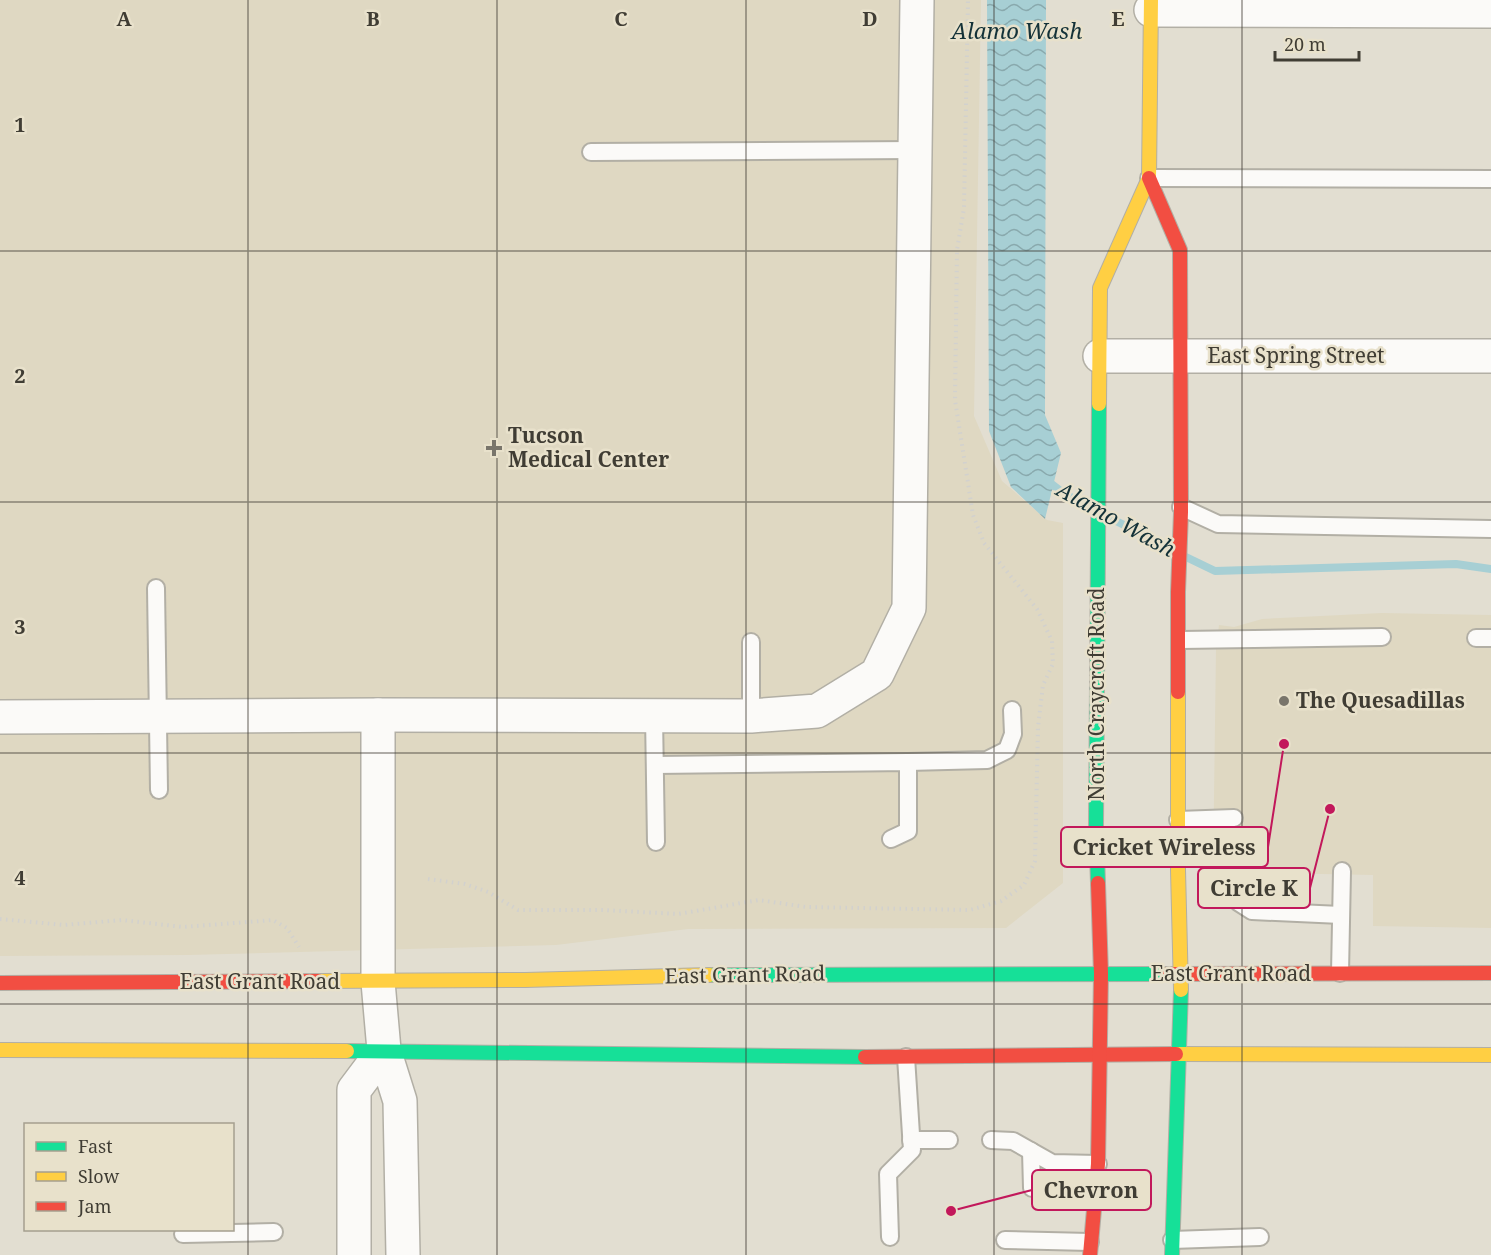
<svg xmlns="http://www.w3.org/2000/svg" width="1491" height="1255" font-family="'Noto Serif',serif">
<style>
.built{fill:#dfd8c2}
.water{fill:url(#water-waves)}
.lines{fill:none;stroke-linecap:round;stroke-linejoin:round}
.stream{stroke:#a7cfd4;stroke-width:8}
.lane-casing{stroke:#b2afa5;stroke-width:20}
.street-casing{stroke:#b2afa5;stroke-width:36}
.fast-casing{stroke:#b2afa5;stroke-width:16}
.slow-casing{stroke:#b2afa5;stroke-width:16}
.jam-casing{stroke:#b2afa5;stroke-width:16}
.path{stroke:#d2d1ce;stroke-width:4;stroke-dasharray:1.5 4.5;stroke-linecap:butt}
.lane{stroke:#fbfaf8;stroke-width:16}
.street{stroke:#fbfaf8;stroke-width:33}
.fast{stroke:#16e098;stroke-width:14}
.slow{stroke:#ffcf43;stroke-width:14}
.jam{stroke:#f24e42;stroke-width:14}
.grid{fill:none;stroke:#403d34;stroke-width:1.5;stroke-opacity:0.55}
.poi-dot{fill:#79756b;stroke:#e8e1cb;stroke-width:2}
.labels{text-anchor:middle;stroke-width:5;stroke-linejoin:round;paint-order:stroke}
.street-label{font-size:21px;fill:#403d34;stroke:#e8e1cb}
.poi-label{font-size:21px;font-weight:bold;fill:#403d34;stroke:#e8e1cb;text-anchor:start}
.water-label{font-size:22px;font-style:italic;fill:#143238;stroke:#e8e1cb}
.grid-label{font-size:20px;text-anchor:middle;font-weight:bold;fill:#403d34;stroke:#e8e1cb;stroke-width:5;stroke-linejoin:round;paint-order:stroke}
.leader{fill:none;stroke:#c2185b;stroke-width:2}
.callout-dot{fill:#c2185b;stroke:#e8e1cb;stroke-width:2}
.callout{fill:#e8e1cb;stroke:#c2185b;stroke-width:2}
.callout-label{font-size:22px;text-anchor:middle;font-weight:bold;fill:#403d34}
</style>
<defs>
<pattern id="water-waves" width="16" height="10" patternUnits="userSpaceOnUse" patternTransform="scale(1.5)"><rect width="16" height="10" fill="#a7cfd4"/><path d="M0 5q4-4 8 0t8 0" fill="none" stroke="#89a9ad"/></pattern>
</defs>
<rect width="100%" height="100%" fill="#e2ded1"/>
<g class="built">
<polygon points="0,0 981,0 974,416 1002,481 1047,520 1063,523 1063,883 1006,928 688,929 556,945 188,955 0,956"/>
<polygon points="1382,613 1491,615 1491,928 1373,926 1373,875 1213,872 1216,649 1219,625 1234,627 1262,619"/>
</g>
<polygon class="water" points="987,0 1046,0 1045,415 1061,453 1045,519 1011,487 989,431"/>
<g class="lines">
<g class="stream">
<polyline points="1045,479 1063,493 1090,507"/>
<polyline points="1106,516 1172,549"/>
<polyline points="1186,557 1215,571 1456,564 1491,569"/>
</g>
<defs>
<g id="lane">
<polyline points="591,152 915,150"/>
<polyline points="1149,178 1491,179"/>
<polyline points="1181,507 1218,524 1491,529"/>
<polyline points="156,588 159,790"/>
<polyline points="1476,638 1491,638"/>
<polyline points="1180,640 1382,637"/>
<polyline points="751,642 751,716"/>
<polyline points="654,716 656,842"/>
<polyline points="908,762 987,760 1007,750 1013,734 1012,710"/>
<polyline points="655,765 908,762 908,831 891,839"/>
<polyline points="1178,820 1234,818"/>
<polyline points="1235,866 1238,902 1252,911 1341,915"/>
<polyline points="1340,973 1342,871"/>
<polyline points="911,1140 949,1140"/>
<polyline points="991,1140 1013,1141 1052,1163 1098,1164"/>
<polyline points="1031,1151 1032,1188"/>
<polyline points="183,1234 274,1232"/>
<polyline points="890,1237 888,1174 912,1150 906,1057"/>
<polyline points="1005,1240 1090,1242"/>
<polyline points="1172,1240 1260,1237"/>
</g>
<g id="street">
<polyline points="1151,10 1491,11"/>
<polyline points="1100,356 1491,356"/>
<polyline points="378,715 378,982 384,1050"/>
<polyline points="0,717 378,715 751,716 817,711 877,674 909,608 917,0"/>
<polyline points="354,1255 354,1090 384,1050 400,1101 403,1255"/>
</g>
<g id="fast">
<polyline points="1098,883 1096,825 1099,404"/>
<polyline points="710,975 1167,974"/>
<polyline points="347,1051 865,1057"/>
<polyline points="1172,1255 1181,990"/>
</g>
<g id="slow">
<polyline points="1099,404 1100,288 1149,178 1151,0"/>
<polyline points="1178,692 1178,870 1181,990"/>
<polyline points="318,981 525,980 710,975"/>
<polyline points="0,1050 347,1051"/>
<polyline points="1176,1054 1491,1055"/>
</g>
<g id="jam">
<polyline points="1149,178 1180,250 1181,512 1178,592 1178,692"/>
<polyline points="1167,974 1491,973"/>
<polyline points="0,983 318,981"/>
<polyline points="865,1057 1176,1054"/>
<polyline points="1090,1255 1098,1164 1101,974 1098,883"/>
</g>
</defs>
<use href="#lane" class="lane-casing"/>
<use href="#street" class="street-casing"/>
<use href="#fast" class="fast-casing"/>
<use href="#slow" class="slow-casing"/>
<use href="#jam" class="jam-casing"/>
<g class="path">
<polyline points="428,879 465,884 488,892 518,910 603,910 678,914 759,900 806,907 970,910 1001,901 1024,885 1035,861 1038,727 1043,685 1053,664 1052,641 1037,609 984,543 973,515 955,400 957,250 964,208 968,0"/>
<polyline points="0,919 64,925 122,920 183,927 273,920 287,928 299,947"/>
</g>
<use href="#lane" class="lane"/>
<use href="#street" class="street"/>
<use href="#fast" class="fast"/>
<use href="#slow" class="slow"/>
<use href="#jam" class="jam"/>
</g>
<path class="grid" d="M248,0V1255M497,0V1255M746,0V1255M994,0V1255M1242,0V1255M0,251H1491M0,502H1491M0,753H1491M0,1004H1491"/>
<g class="poi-dot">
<path d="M491 439h6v6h6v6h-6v6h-6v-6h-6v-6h6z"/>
<circle cx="1284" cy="701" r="6"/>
</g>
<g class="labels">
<g class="street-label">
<text x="1296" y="363">East Spring Street</text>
<text transform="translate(1097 694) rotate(-90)" y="7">North Craycroft Road</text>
<text x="1231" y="981">East Grant Road</text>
<text transform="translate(745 975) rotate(-1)" y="7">East Grant Road</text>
<text x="260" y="989">East Grant Road</text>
</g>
<g class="poi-label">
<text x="508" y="443">Tucson<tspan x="508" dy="24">Medical Center</tspan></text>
<text x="1296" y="708">The Quesadillas</text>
</g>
<g class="water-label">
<text x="1017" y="39">Alamo Wash</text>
<text transform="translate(1116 519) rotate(29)" y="8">Alamo Wash</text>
</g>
</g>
<g class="grid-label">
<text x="124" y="26">A</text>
<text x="373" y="26">B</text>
<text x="621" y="26">C</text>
<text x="870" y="26">D</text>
<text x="1118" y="26">E</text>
<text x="20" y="132">1</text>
<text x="20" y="383">2</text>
<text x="20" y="634">3</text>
<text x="20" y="885">4</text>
</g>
<path class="leader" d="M1284 744L1268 847M1330 809L1310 888M951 1211L1032 1190"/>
<g class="callout-dot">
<circle cx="1284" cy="744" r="6"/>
<circle cx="1330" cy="809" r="6"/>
<circle cx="951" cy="1211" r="6"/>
</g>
<g class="callout">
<rect x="1061" y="827" width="207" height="40" rx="6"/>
<rect x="1198" y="868" width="112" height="40" rx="6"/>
<rect x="1032" y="1170" width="119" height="40" rx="6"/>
</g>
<g class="callout-label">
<text x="1164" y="855">Cricket Wireless</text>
<text x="1254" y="896">Circle K</text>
<text x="1091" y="1198">Chevron</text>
</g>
<rect x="24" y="1123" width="210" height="108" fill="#e8e1cb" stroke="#a59f8f" stroke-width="1.5"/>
<rect x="36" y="1142" width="30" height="9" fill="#16e098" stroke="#a59f8f" stroke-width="1.5"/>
<text x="78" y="1153" font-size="18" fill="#403d34">Fast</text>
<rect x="36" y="1172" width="30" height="9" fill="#ffcf43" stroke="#a59f8f" stroke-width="1.5"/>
<text x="78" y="1183" font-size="18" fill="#403d34">Slow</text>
<rect x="36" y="1202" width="30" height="9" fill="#f24e42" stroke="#a59f8f" stroke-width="1.5"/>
<text x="78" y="1213" font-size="18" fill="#403d34">Jam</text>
<path d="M1275 51v9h84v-9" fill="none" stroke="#403d34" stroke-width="3"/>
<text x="1284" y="51" font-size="18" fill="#403d34" stroke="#e8e1cb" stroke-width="4.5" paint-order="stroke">20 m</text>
</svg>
